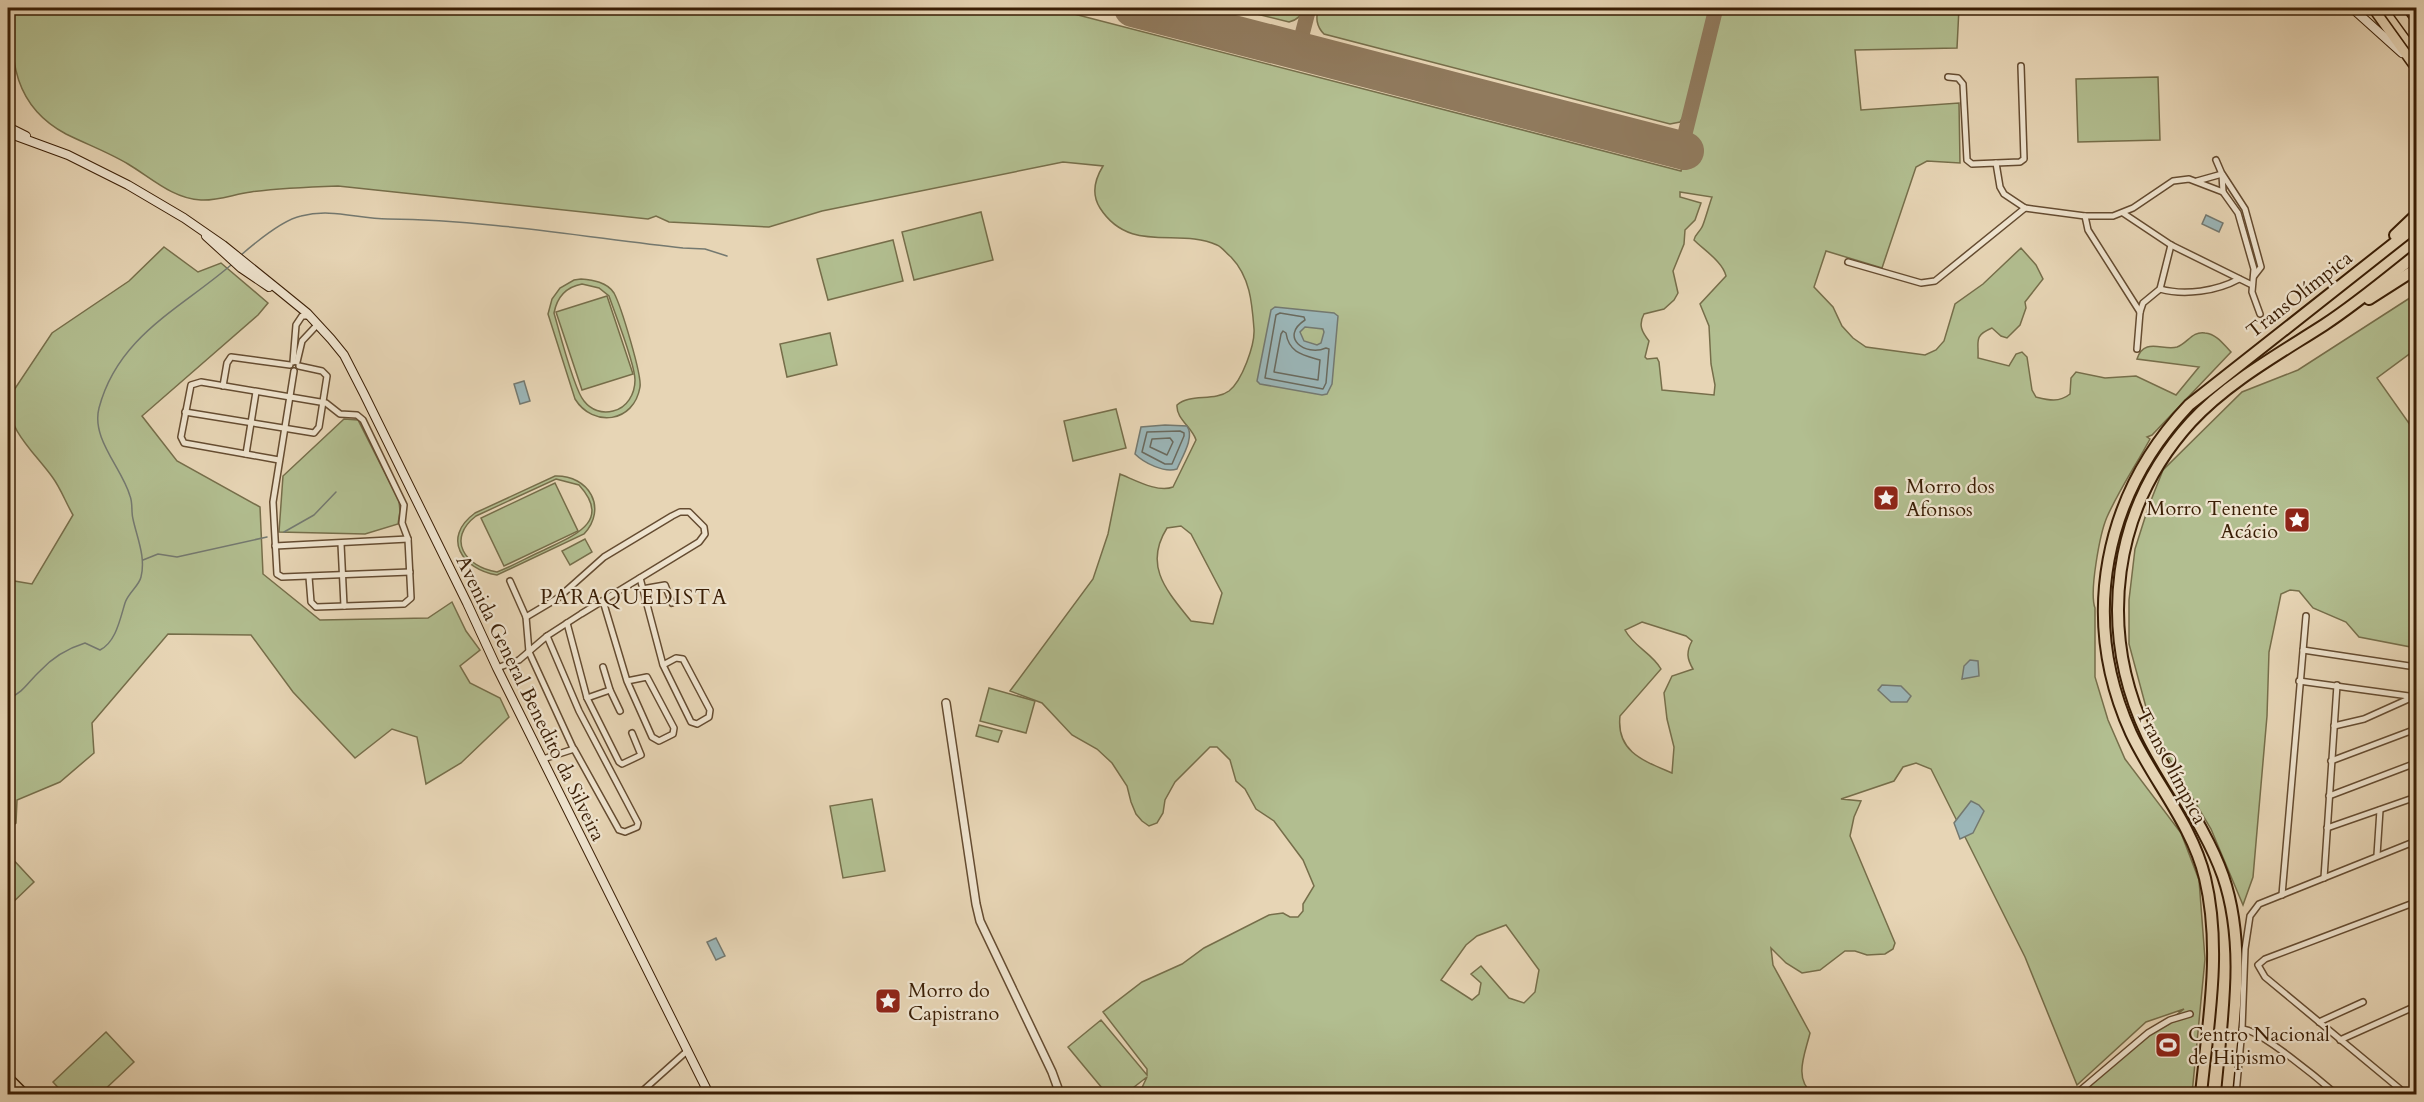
<svg xmlns="http://www.w3.org/2000/svg" width="2424" height="1102" font-family="Cardo,serif">
<style>
.green{fill:#b2be90;stroke:#766e4a;stroke-width:1.5;fill-rule:evenodd}
.water{fill:#9bb6b8;stroke:#747970;stroke-width:1.5;fill-rule:evenodd}
.lines{fill:none;stroke-linecap:round;stroke-linejoin:round}
.shore{stroke:#6a6a5e;stroke-width:1.5}
.stream{stroke:#747970;stroke-width:1.5}
.taxiway{stroke:#907a5d;stroke-width:15}
.runway{stroke:#907a5d;stroke-width:38}
.minor-casing{stroke:#654c31;stroke-width:8}
.tertiary-casing{stroke:#654c31;stroke-width:10}
.secondary-casing{stroke:#3a1e05;stroke-width:10}
.primary-casing{stroke:#3a1e05;stroke-width:12}
.motorway-casing{stroke:#3a1e05;stroke-width:14}
.minor{stroke:#efe4cf;stroke-width:5}
.tertiary{stroke:#efe4cf;stroke-width:7}
.secondary{stroke:#efe4cf;stroke-width:8}
.primary{stroke:#e7d5b5;stroke-width:9}
.motorway{stroke:#e7d5b5;stroke-width:10}
.labels{text-anchor:middle;stroke-width:4.5;stroke-linejoin:round;paint-order:stroke}
.street-label{font-size:20px;fill:#3a1e05;stroke:#efe4cf}
.poi-label{font-size:20px;fill:#3a1e05;stroke:#efe4cf;text-anchor:start}
.neighbourhood-label{font-size:21px;letter-spacing:1.5px;fill:#3a1e05;stroke:#efe4cf}
</style>
<rect width="100%" height="100%" fill="#e7d5b5"/>
<filter id="stains"><feTurbulence type="fractalNoise" baseFrequency=".00333" numOctaves="4"/><feColorMatrix values="0 0 0 0 .2 0 0 0 0 .09 0 0 0 0 .02 0 0 0 .5 -.17"/></filter>
<radialGradient id="worn" r=".72"><stop offset=".6" stop-color="#630" stop-opacity="0"/><stop offset="1" stop-color="#630" stop-opacity=".3"/></radialGradient>
<g class="green">
<path d="M14,8H1051L1681,171L1721,8H1959L1957,48L1855,50L1861,110L1959,103L1960,163L1927,161L1916,167L1882,268L1826,251L1814,287L1833,307L1842,326L1853,338L1866,347L1925,355L1936,350L1944,341L1955,304L1983,284L2021,248L2036,265L2043,279L2025,302L2026,308L2020,325L2007,338L2001,336L1992,328C1973,336 1979,341 1978,358L2009,366L2016,354L2022,352L2027,357L2032,390L2036,397C2048,400 2059,403 2070,394L2071,378L2076,372L2105,378L2136,376L2176,395L2199,367L2137,359C2144,337 2163,351 2177,347C2188,343 2192,331 2205,333C2217,334 2224,345 2231,352L2152,435L2147,437L2150,439C2136,465 2119,490 2107,517C2100,533 2089,592 2095,608V677L2108,720L2125,759L2181,833L2199,880L2205,959L2192,1094H2073L2184,1009L2146,1022L2077,1085L2025,957L1931,769L1916,763L1903,767L1894,781L1841,799L1861,801L1854,817L1850,836L1895,943L1893,949L1885,954L1867,955L1855,951H1845L1820,970L1802,973L1786,963L1771,948L1773,965L1810,1033C1805,1054 1793,1079 1813,1094H1139L1147,1077L1125,1094H1107L1068,1047L1101,1020L1147,1075V1069L1103,1012L1142,982L1182,964L1204,948L1269,915L1283,913L1290,917H1298L1303,911V904L1314,886L1303,860L1274,821L1256,809L1245,789L1236,781L1230,760L1217,747H1210L1175,782L1165,800L1163,813L1157,823L1149,826L1142,821L1136,814L1131,802L1127,786L1112,763L1097,749L1072,735L1042,703L1010,691L1093,579L1108,534L1120,474C1135,480 1158,493 1173,487L1196,440C1192,427 1176,419 1177,405C1190,393 1214,402 1229,391C1242,381 1255,345 1254,329C1252,302 1250,277 1231,257C1226,253 1222,247 1217,245C1179,227 1130,255 1100,208C1091,194 1095,179 1103,166L1063,162L822,211L769,227L669,222L656,216L648,219L338,186C308,187 280,188 251,192C235,194 217,201 201,200C173,199 150,177 128,164C108,152 86,144 66,134C15,107 8,59 14,8ZM1680,192L1712,197C1710,202 1704,224 1702,227C1699,233 1695,234 1694,240C1704,250 1723,262 1726,276L1700,304L1709,326L1711,364L1715,385L1714,395L1662,390L1659,362L1657,358L1647,359L1645,357L1649,341C1642,332 1638,325 1644,314L1664,309L1674,300L1678,293L1673,271L1684,244L1685,230L1695,220L1701,203L1680,197ZM1181,526L1191,534L1222,593L1213,624L1191,621C1167,591 1143,566 1167,528ZM1642,622L1686,636L1692,641C1686,652 1687,659 1693,669L1672,676L1664,693L1667,719L1674,747L1672,773C1644,761 1616,752 1620,716L1661,669C1652,653 1634,647 1625,630ZM1506,925L1539,970L1535,992L1524,1003L1509,998L1481,966L1471,974L1481,983L1479,994L1472,1000L1441,980L1466,945L1477,936Z"/>
<path d="M1232,8H1304C1302,16 1297,20 1289,22Z"/>
<path d="M1318,8H1684L1711,14L1685,114L1680,122L1670,124L1324,34C1316,26 1316,18 1318,8Z"/>
<polygon points="2158,77 2160,140 2078,142 2076,79"/>
<polygon points="981,212 993,260 914,280 902,232"/>
<polygon points="893,240 903,281 828,300 817,259"/>
<path d="M164,247L198,272L221,263L268,303L258,315L142,416L177,461L260,507L263,574L320,620L428,618L452,602L466,631L480,650L460,666L470,683L500,698L509,717L461,763L426,784L417,737L392,729L355,758L293,692L251,635L168,634L92,723L94,753L60,782L17,800L16,823L8,829V580L32,584L73,515C66,503 61,489 53,478C36,454 7,430 8,399L52,333L129,281Z"/>
<path d="M581,279C593,280 607,282 614,293C621,306 642,375 640,387C634,423 593,428 575,399L548,314L552,299L560,288L574,280ZM582,284L599,288L609,296C615,314 635,363 635,380C635,394 627,408 613,411C602,414 591,410 584,401C574,390 559,330 554,313C557,297 566,287 582,284Z"/>
<polygon points="2416,294 2416,349 2377,378 2413,429 2416,427 2416,648 2359,637 2346,622 2313,608 2299,591 2290,590 2281,594 2269,652 2267,716 2253,877 2243,905 2211,829 2160,743 2147,711 2129,644 2129,600 2135,549 2148,508 2163,470 2242,392 2298,370"/>
<polygon points="607,296 633,374 582,390 556,312"/>
<polygon points="830,333 837,365 787,377 780,344"/>
<polygon points="1116,409 1126,448 1073,461 1064,421"/>
<polygon points="344,419 358,420 399,501 400,511 398,524 365,534 279,532 283,476"/>
<path d="M555,476C589,475 608,508 584,534L497,575C462,569 441,538 475,513ZM556,479L579,485C613,522 573,536 544,550C528,557 513,566 497,572C465,567 446,539 476,516Z"/>
<polygon points="555,483 578,531 504,566 481,518"/>
<polygon points="585,539 592,552 570,565 562,551"/>
<polygon points="989,688 1035,701 1026,733 980,721"/>
<polygon points="979,725 1002,731 998,742 976,736"/>
<polygon points="872,799 885,871 843,878 830,806"/>
<polygon points="8,854 34,882 8,907"/>
<polygon points="106,1032 134,1062 100,1094 64,1094 53,1082"/>
</g>
<g class="water">
<polygon points="2206,215 2223,223 2219,232 2202,224"/>
<path d="M1275,307L1334,313L1338,316L1332,384L1327,394L1322,395L1260,384L1257,381L1271,310ZM1305,327L1323,329L1324,332L1321,343L1317,345L1304,341L1300,332Z"/>
<polygon points="524,381 530,401 520,404 514,384"/>
<path d="M1165,425L1187,426C1195,437 1182,457 1177,469C1164,473 1144,463 1135,454L1141,427Z"/>
<polygon points="1970,660 1978,661 1979,676 1962,679 1964,666"/>
<polygon points="1882,685 1901,686 1911,696 1907,702 1891,702 1878,690"/>
<polygon points="1971,801 1979,805 1984,811 1973,833 1960,839 1954,823"/>
<polygon points="716,938 725,956 716,960 707,942"/>
</g>
<g class="lines">
<g class="shore">
<path d="M1280,313L1304,317L1305,320C1279,337 1305,357 1326,348L1329,349L1326,383L1323,389L1265,378L1276,315Z"/>
<path d="M1283,331L1286,333C1289,353 1303,355 1320,360L1318,380L1274,372L1281,334Z"/>
<polygon points="1180,431 1184,433 1184,436 1172,464 1165,464 1142,452 1147,432"/>
<polygon points="1170,438 1173,442 1167,455 1150,447 1152,439"/>
</g>
<g class="stream">
<path d="M241,255C256,242 282,220 301,216C332,208 358,219 388,219C487,220 585,237 683,248L705,249L727,256"/>
<polyline points="284,532 314,515 336,492"/>
<polyline points="143,560 158,554 177,557 267,537"/>
<path d="M8,699C25,691 27,683 40,671C52,658 69,648 85,643L100,650C116,642 120,619 125,603C128,593 139,586 141,577C146,557 137,538 133,519C131,512 133,503 130,496C122,468 91,439 99,408C118,336 180,309 231,265"/>
</g>
<g class="taxiway">
<polyline points="1298,50 1309,8"/>
<polyline points="1681,150 1716,8"/>
</g>
<polyline class="runway" points="1133,8 1685,151"/>
<defs>
<g id="minor">
<polyline points="2408,8 2416,22"/>
<polyline points="1948,77 1958,78 1963,84 1967,160 1972,164 1996,163 2000,187 2004,194 2025,208 2085,216 2113,216 2133,208 2173,181 2189,179 2223,192"/>
<polyline points="2216,160 2222,174 2223,192 2238,213 2254,269 2252,292 2260,314"/>
<polyline points="1996,163 2020,162 2024,159 2021,66"/>
<polyline points="2223,175 2245,209 2261,267 2254,276"/>
<polyline points="2197,181 2222,174"/>
<polyline points="2123,213 2171,245 2252,285"/>
<polyline points="2085,216 2088,230 2140,312"/>
<polyline points="1848,262 1921,283 1935,281 2025,208"/>
<path d="M2160,289C2185,296 2217,291 2239,279"/>
<polyline points="2137,349 2140,312 2143,303 2160,289 2171,245"/>
<polyline points="293,362 296,325 302,316 309,316"/>
<polyline points="297,362 302,341 317,325"/>
<polyline points="294,371 273,502 277,574 282,577 410,572"/>
<polyline points="223,386 227,363 231,357 290,365"/>
<polyline points="185,412 314,433 319,427 327,376 322,371 299,366"/>
<polyline points="246,454 256,392"/>
<polyline points="279,460 184,443 181,437 191,385 201,382 326,403 340,414 357,415 363,420 404,505 402,523 408,539 411,598 404,604 316,607 311,602 309,577"/>
<polyline points="341,544 344,606"/>
<polyline points="275,546 408,539"/>
<polyline points="640,578 663,665 691,722 697,724 709,717 710,710 683,659 676,658 663,665"/>
<polyline points="510,581 526,617 529,652 573,748"/>
<polyline points="642,589 665,585 672,603"/>
<polyline points="603,601 627,681 652,737 659,741 673,734 674,728 647,677 627,681"/>
<polyline points="567,623 587,698 619,762 622,764 641,755 632,733"/>
<polyline points="2303,650 2416,667"/>
<polyline points="603,667 610,690 620,711"/>
<polyline points="497,668 519,660 547,636 581,614 699,542 705,534 704,527 689,512 680,512 672,516 604,557 558,598 526,617"/>
<polyline points="2299,681 2416,697"/>
<polyline points="587,698 610,690"/>
<polyline points="2334,726 2364,719 2413,697"/>
<polyline points="543,759 574,749 619,830 625,832 637,827 638,823 579,711 547,636"/>
<polyline points="2331,761 2416,729"/>
<polyline points="2329,796 2416,763"/>
<polyline points="2327,828 2416,797"/>
<polyline points="2377,855 2380,810"/>
<polyline points="2324,878 2337,685"/>
<polyline points="2282,895 2306,616"/>
<polyline points="2319,1022 2363,1002"/>
<path d="M2242,1029C2259,1029 2321,1081 2336,1094"/>
<polyline points="2340,1040 2416,1006"/>
<polyline points="639,1094 687,1051"/>
<polyline points="2076,1094 2148,1033 2170,1020 2190,1014"/>
<polyline points="2236,1094 2242,1029 2245,949 2250,916 2259,904 2416,841"/>
<polyline points="2406,1094 2265,977 2258,965 2265,959 2416,902"/>
</g>
<polyline id="tertiary" points="946,703 976,904 980,921 1052,1072 1060,1094"/>
<g id="secondary">
<polyline points="2352,8 2402,53"/>
<polyline points="8,127 26,136"/>
<polyline points="8,133 68,155 128,185 184,218 223,245 280,291 307,313 331,339 344,355 364,394 467,603 497,668 709,1094"/>
<polyline points="206,236 241,268 269,287"/>
</g>
<g id="primary">
<polyline points="2373,8 2416,68"/>
<polyline points="2395,8 2416,37"/>
<polyline points="8,1078 24,1094"/>
</g>
<g id="motorway">
<polyline points="2395,235 2416,215"/>
<polyline points="2369,299 2416,269"/>
<path d="M2201,1094C2208,1023 2222,949 2205,878C2192,824 2154,782 2131,733C2079,618 2104,495 2189,405L2416,226"/>
<path d="M2227,1094C2233,1023 2247,946 2223,876C2205,825 2170,782 2147,735C2097,629 2112,509 2191,422C2228,382 2279,354 2324,325C2356,304 2386,279 2416,255"/>
</g>
</defs>
<use href="#minor" class="minor-casing"/>
<use href="#tertiary" class="tertiary-casing"/>
<use href="#secondary" class="secondary-casing"/>
<use href="#primary" class="primary-casing"/>
<use href="#motorway" class="motorway-casing"/>
<use href="#minor" class="minor"/>
<use href="#tertiary" class="tertiary"/>
<use href="#secondary" class="secondary"/>
<use href="#primary" class="primary"/>
<use href="#motorway" class="motorway"/>
</g>
<defs>
<symbol id="sight-square" viewBox="-11 -11 22 22"><rect x="-9" y="-9" width="18" height="18" rx="4" fill="#8f2418" stroke="#efe4cf"/><path d="M0-6L1.8-2.2L6-1.7L2.9 1.2L3.7 5.4L0 3.3L-3.7 5.4L-2.9 1.2L-6-1.7L-1.8-2.2Z" fill="#fff"/></symbol>
<symbol id="stadium-square" viewBox="-11 -11 22 22"><rect x="-9" y="-9" width="18" height="18" rx="4" fill="#8f2418" stroke="#efe4cf"/><path d="M0-5a6.5 5 0 1 0 0 10a6.5 5 0 1 0 0-10ZM-3.5-1.8h7v3.6h-7Z" fill="#fff"/></symbol>
</defs>
<g fill-rule="evenodd">
<use href="#sight-square" x="1871" y="483" width="30" height="30"/>
<use href="#sight-square" x="2282" y="505" width="30" height="30"/>
<use href="#sight-square" x="873" y="986" width="30" height="30"/>
<use href="#stadium-square" x="2153" y="1030" width="30" height="30"/>
</g>
<g class="labels">
<g class="street-label">
<text transform="translate(2299 294) rotate(-38)" y="7">TransOlímpica</text>
<text transform="translate(531 698) rotate(64)" y="7">Avenida General Benedito da Silveira</text>
<text transform="translate(2172 766) rotate(62)" y="7">TransOlímpica</text>
</g>
<g class="poi-label">
<text x="1906" y="493">Morro dos<tspan x="1906" dy="23">Afonsos</tspan></text>
<text x="2278" y="515" text-anchor="end">Morro Tenente<tspan x="2278" dy="23">Acácio</tspan></text>
<text x="908" y="997">Morro do<tspan x="908" dy="23">Capistrano</tspan></text>
<text x="2188" y="1041">Centro Nacional<tspan x="2188" dy="23">de Hipismo</tspan></text>
</g>
<g class="neighbourhood-label">
<text x="634" y="604">PARAQUEDISTA</text>
</g>
</g>
<rect width="2424" height="1102" fill="none" stroke="#e7d5b5" stroke-width="30"/>
<rect x="9" y="9" width="2406" height="1084" fill="none" stroke="#3a1e05" stroke-width="3"/>
<rect x="15" y="15" width="2394" height="1072" fill="none" stroke="#3a1e05" stroke-width="1.5"/>
<rect width="100%" height="100%" filter="url(#stains)"/>
<rect width="100%" height="100%" fill="url(#worn)"/>
</svg>
